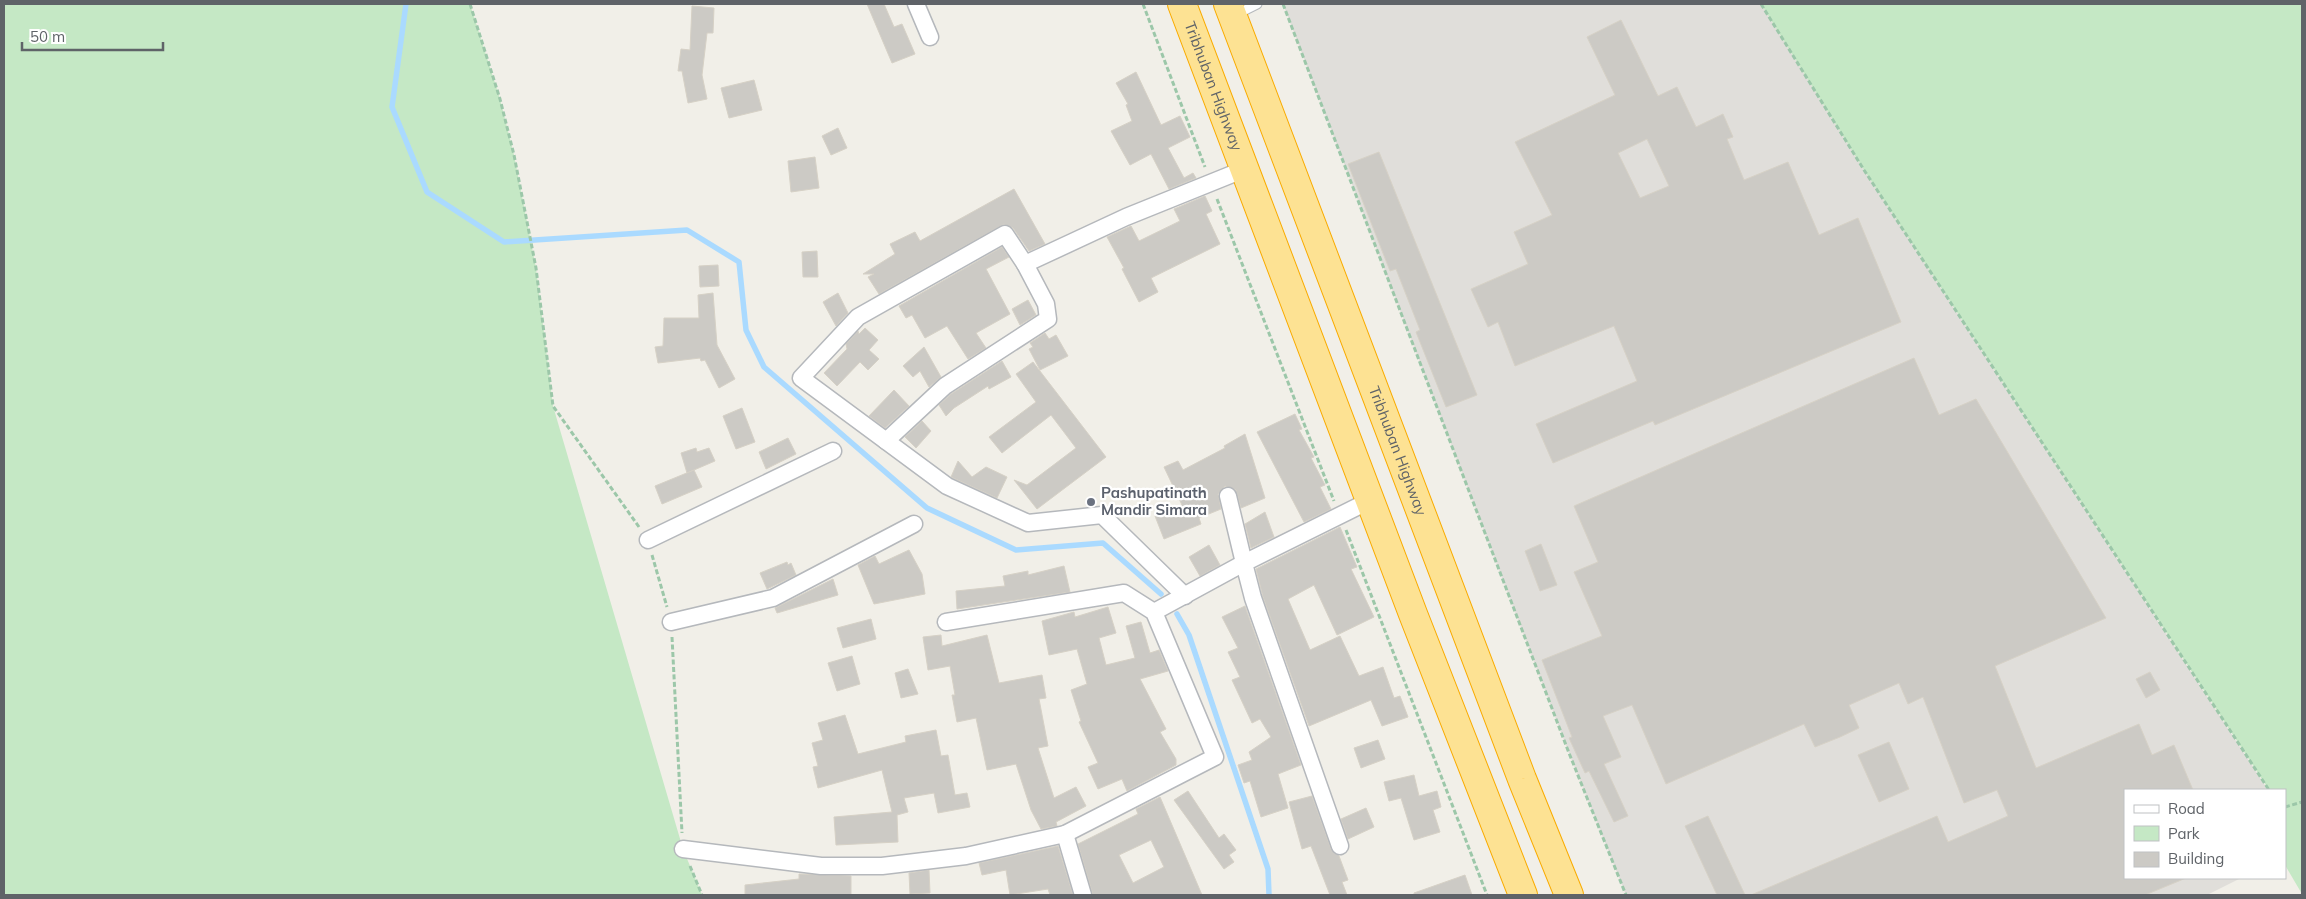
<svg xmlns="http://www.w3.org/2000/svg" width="2306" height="899" font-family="Mulish,sans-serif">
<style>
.industrial{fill:#e0deda}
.green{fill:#c5e8c5}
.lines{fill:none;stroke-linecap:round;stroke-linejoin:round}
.stream{stroke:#aadaff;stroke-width:5.5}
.building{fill:#cccac5;stroke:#d6d1c6;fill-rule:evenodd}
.lane-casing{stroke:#b5b8bc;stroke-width:11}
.street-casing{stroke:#b5b8bc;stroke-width:19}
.highway-casing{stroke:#f9ab00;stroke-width:30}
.path{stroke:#9cc7a9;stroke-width:3;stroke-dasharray:5 2.5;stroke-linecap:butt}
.lane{stroke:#fff;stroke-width:9}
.street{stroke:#fff;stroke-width:16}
.highway{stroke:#fde293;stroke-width:28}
.worship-dot{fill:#6b7280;stroke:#fff;stroke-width:2}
.labels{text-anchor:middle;stroke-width:4.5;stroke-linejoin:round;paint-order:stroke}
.street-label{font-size:15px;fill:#5f6368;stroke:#fff}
.worship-label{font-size:15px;font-weight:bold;fill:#5b616d;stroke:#fff;text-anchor:start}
</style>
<rect width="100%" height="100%" fill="#f1efe8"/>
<polygon class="industrial" points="1283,4 1761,4 1864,170 2268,790 2125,790 2125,878 2241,878 2207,895 1626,895 1569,753"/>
<g class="green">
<polygon points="4,4 470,4 500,99 514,155 536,268 553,406 683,849 702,895 4,895"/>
<polygon points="1761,4 2302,4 2302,894 2285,865 2285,790 2269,790 1864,170"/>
</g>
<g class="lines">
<g class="stream">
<polyline points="406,4 392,107 427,192 504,242 687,230 739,262 746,330 764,367 927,508 1016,550 1103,543 1161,594"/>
<polyline points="1177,614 1189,635 1268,869 1269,895"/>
</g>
</g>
<g class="building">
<polygon points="867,4 884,4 894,27 902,24 915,54 892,63"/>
<polygon points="692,6 714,8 713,33 707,33 702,75 707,99 688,103 682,71 678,71 681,49 690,50"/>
<path d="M1621,20L1658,96L1677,87L1696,127L1723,114L1733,137L1727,139L1744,180L1788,162L1819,235L1858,218L1901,322L1655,425L1653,421L1553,463L1536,424L1637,381L1614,326L1515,366L1498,322L1488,327L1471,289L1528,264L1514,232L1552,215L1515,142L1615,95L1587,37ZM1647,139L1669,186L1640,198L1618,153Z"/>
<polygon points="1136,72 1161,125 1180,116 1190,137 1168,148 1184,178 1193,173 1196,178 1169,189 1151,154 1130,165 1111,131 1132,121 1126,105 1128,104 1116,83"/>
<polygon points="754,80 762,110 729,118 721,88"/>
<polygon points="838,128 847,148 831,155 822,136"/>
<polygon points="1379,152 1477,395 1446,407 1416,332 1420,330 1396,269 1390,271 1348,164"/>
<polygon points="815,157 819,188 791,192 788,161"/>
<polygon points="1014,189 1045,244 1029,251 1013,228 1004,224 879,294 868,277 874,274 863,274 895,254 890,244 915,232 920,241"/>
<polygon points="1205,196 1212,211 1206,214 1220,244 1151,278 1158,292 1139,302 1122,269 1124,268 1107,237 1131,226 1139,241 1180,221 1174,209"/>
<polygon points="1002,247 1009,257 986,269 1010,314 976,333 986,348 968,359 947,326 925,338 912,315 906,318 899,306"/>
<polygon points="817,251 818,277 803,277 802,252"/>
<polygon points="718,265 719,286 700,287 699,266"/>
<polygon points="713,293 717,345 735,379 719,388 705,360 701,361 700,358 658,363 655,347 663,346 664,318 699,318 698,295"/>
<polygon points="838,293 848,313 836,326 823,302"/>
<polygon points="1028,300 1036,315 1020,325 1012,309"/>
<polygon points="865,328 878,340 869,350 879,359 868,370 860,362 837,386 824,373 847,349 846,344 858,331 859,334"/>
<polygon points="1045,333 1049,339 1056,335 1068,356 1040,370 1029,349 1033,347 1030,343"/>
<polygon points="924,347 941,377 929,387 920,371 913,377 903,366"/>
<polygon points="1914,358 1939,415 1976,399 2106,618 1995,666 2036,768 2139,724 2152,755 2174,745 2193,790 2125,790 2125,878 2186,878 2145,895 1751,895 1937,816 1948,842 2008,816 1997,790 1964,803 1923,697 1908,704 1899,683 1849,705 1859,728 1840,737 1815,747 1804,724 1666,784 1632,705 1603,716 1621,757 1604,764 1628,816 1614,822 1589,771 1585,773 1569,738 1572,737 1542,660 1602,636 1574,572 1598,562 1574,506"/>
<polygon points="1002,361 1011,377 989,389 988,386 954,408 946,416 939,405 951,394"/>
<polygon points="1033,362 1106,457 1037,509 1014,480 1027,485 1076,448 1051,415 1002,453 989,437 1036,402 1016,374"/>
<polygon points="894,390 909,406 885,428 869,416"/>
<polygon points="742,408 755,442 736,449 723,416"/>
<polygon points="1295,414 1302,429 1299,430 1314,457 1311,458 1325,485 1320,487 1331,509 1304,522 1257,432"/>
<polygon points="922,421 931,431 916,448 905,437"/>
<polygon points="1245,434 1265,498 1241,508 1236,490 1225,486 1218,494 1221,509 1199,518 1201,524 1164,539 1155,516 1182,505 1164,467 1178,461 1183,470 1225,448 1224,446"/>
<polygon points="788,438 796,454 766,469 759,452"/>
<polygon points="696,448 697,452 709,448 715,461 687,473 681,453"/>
<polygon points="958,461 972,477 986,467 1007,477 997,498 951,477"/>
<polygon points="694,470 702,487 662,504 655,486"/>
<polygon points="1265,512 1274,537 1251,548 1245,524"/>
<polygon points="1340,527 1357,567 1351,569 1374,617 1337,635 1314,585 1288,599 1310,650 1340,636 1359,676 1383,667 1394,698 1400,696 1408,717 1382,726 1371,700 1309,726 1263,597 1256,569"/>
<polygon points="1541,544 1557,585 1540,591 1525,551"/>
<polygon points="1209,545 1220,565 1200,576 1189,557"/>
<polygon points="909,550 922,574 925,594 874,604 858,565 875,556 879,564"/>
<polygon points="787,562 788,565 791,563 796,575 767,589 760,573"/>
<polygon points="1064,566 1070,592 957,609 956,591 1005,586 1003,576 1028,571 1028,575"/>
<polygon points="833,579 838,595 777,613 775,608"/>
<polygon points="1245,606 1301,765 1278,774 1288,808 1261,817 1250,781 1244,783 1238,765 1252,760 1249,752 1271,737 1260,719 1252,723 1232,680 1240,677 1228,652 1238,648 1222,617"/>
<polygon points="1108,607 1116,633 1099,638 1106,665 1135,658 1126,626 1141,622 1150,653 1159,650 1168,671 1140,679 1166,729 1160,732 1176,759 1176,765 1127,791 1122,779 1098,789 1088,767 1098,763 1079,722 1081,721 1071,690 1087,684 1077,649 1049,655 1042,621 1074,612 1075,617"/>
<polygon points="871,619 876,639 843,648 837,628"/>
<polygon points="941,635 942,646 987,635 999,683 1042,675 1046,698 1039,699 1048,746 1038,748 1054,798 1076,787 1086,806 1056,822 1057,826 1041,829 1031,810 1016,764 987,770 976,718 957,722 952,695 955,695 950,666 928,670 923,637"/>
<polygon points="852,656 860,684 837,691 828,663"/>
<polygon points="908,669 918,694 901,698 895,673"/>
<polygon points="2150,672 2160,690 2146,698 2136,679"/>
<polygon points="845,715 858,754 906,742 905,736 936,730 941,756 948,755 955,795 967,793 970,807 938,813 934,793 904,798 908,812 897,815 898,842 836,845 834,817 892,812 882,770 818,788 813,767 818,766 812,743 823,740 818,723"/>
<polygon points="1378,740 1385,759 1361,768 1354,748"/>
<polygon points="1889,742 1909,789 1879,802 1858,755"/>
<polygon points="1414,775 1419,796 1437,791 1441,807 1433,810 1440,832 1414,840 1401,798 1389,801 1384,782"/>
<polygon points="1188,791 1219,838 1224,834 1236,850 1229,855 1234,862 1224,869 1174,800"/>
<polygon points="1312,796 1331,849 1339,856 1348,880 1342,882 1347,895 1330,895 1311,846 1302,849 1289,802"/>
<path d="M1160,797L1202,895H1093L1078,844L1138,814L1136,809ZM1151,840L1164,867L1133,883L1119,855Z"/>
<polygon points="1366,808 1374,827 1348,839 1341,819"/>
<polygon points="1708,816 1745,895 1717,895 1685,826"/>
<polygon points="1058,846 1073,895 1050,895 1048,889 1010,895 1006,870 982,875 979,863"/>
<polygon points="929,870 930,893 910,894 909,873"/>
<polygon points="799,874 851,876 851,895 745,895 745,885 799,879"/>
<polygon points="1465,875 1472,895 1414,895 1414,893"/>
</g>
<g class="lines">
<defs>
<polyline id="lane" points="1235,15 1257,4"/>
<g id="street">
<polyline points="916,4 930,37"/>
<polyline points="886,441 945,386 1048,319 1046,304 1025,264"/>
<polyline points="648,540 833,451"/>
<polyline points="1185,596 1102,515 1028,523 947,486 801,378 858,317 1005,234 1025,264 1126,217 1245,169"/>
<polyline points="1154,612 1244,563 1228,496"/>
<polyline points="671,622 773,598 914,524"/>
<polyline points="1065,834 1083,895"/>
<polyline points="1340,846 1253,598 1244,563 1371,500"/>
<polyline points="683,849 821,866 882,866 966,856 1065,834 1215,757 1154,612 1124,593 946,622"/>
</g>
<g id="highway">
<path id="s1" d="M1182,4L1413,614L1523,895"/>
<path id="s2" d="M1228,4L1522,779L1569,895"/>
</g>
</defs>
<use href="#lane" class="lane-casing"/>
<use href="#street" class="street-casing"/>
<use href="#highway" class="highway-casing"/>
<g class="path">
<polyline points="470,4 500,99 514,155 536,268 553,406 639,527"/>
<polyline points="1143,4 1205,167"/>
<polyline points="1283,4 1569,753 1626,895"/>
<polyline points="1761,4 1864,170 2269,790"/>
<polyline points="1217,199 1334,501"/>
<polyline points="1346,530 1487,895"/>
<polyline points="652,555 667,607"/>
<polyline points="672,637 682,833"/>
<polyline points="2285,807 2302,802"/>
<polyline points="690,866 702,895"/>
</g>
<use href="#lane" class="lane"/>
<use href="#street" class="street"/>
<use href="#highway" class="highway"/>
</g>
<circle class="worship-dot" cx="1091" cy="502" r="5"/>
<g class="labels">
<g class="street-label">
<text dy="5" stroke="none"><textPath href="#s1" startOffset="88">Tribhuban Highway</textPath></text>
<text dy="5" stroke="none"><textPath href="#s2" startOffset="478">Tribhuban Highway</textPath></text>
</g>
<g class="worship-label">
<text x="1101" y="498">Pashupatinath<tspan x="1101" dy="17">Mandir Simara</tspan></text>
</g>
</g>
<rect width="2306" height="899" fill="none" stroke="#5f6368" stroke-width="10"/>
<rect x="2124" y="789" width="162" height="90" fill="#ffffff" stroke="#bfc1c3"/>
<rect x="2134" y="805" width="25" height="8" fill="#ffffff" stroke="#bfc1c3"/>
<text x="2168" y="814" font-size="15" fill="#5f6368">Road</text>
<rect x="2134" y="826" width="25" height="15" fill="#c5e8c5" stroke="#bfc1c3"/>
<text x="2168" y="839" font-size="15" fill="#5f6368">Park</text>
<rect x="2134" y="852" width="25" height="15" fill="#cccac5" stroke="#bfc1c3"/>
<text x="2168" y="864" font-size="15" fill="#5f6368">Building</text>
<path d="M22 42v8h141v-8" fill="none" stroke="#5f6368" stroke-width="2.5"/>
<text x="30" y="42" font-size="15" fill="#5f6368" stroke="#ffffff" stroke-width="4" paint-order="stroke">50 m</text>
</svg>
